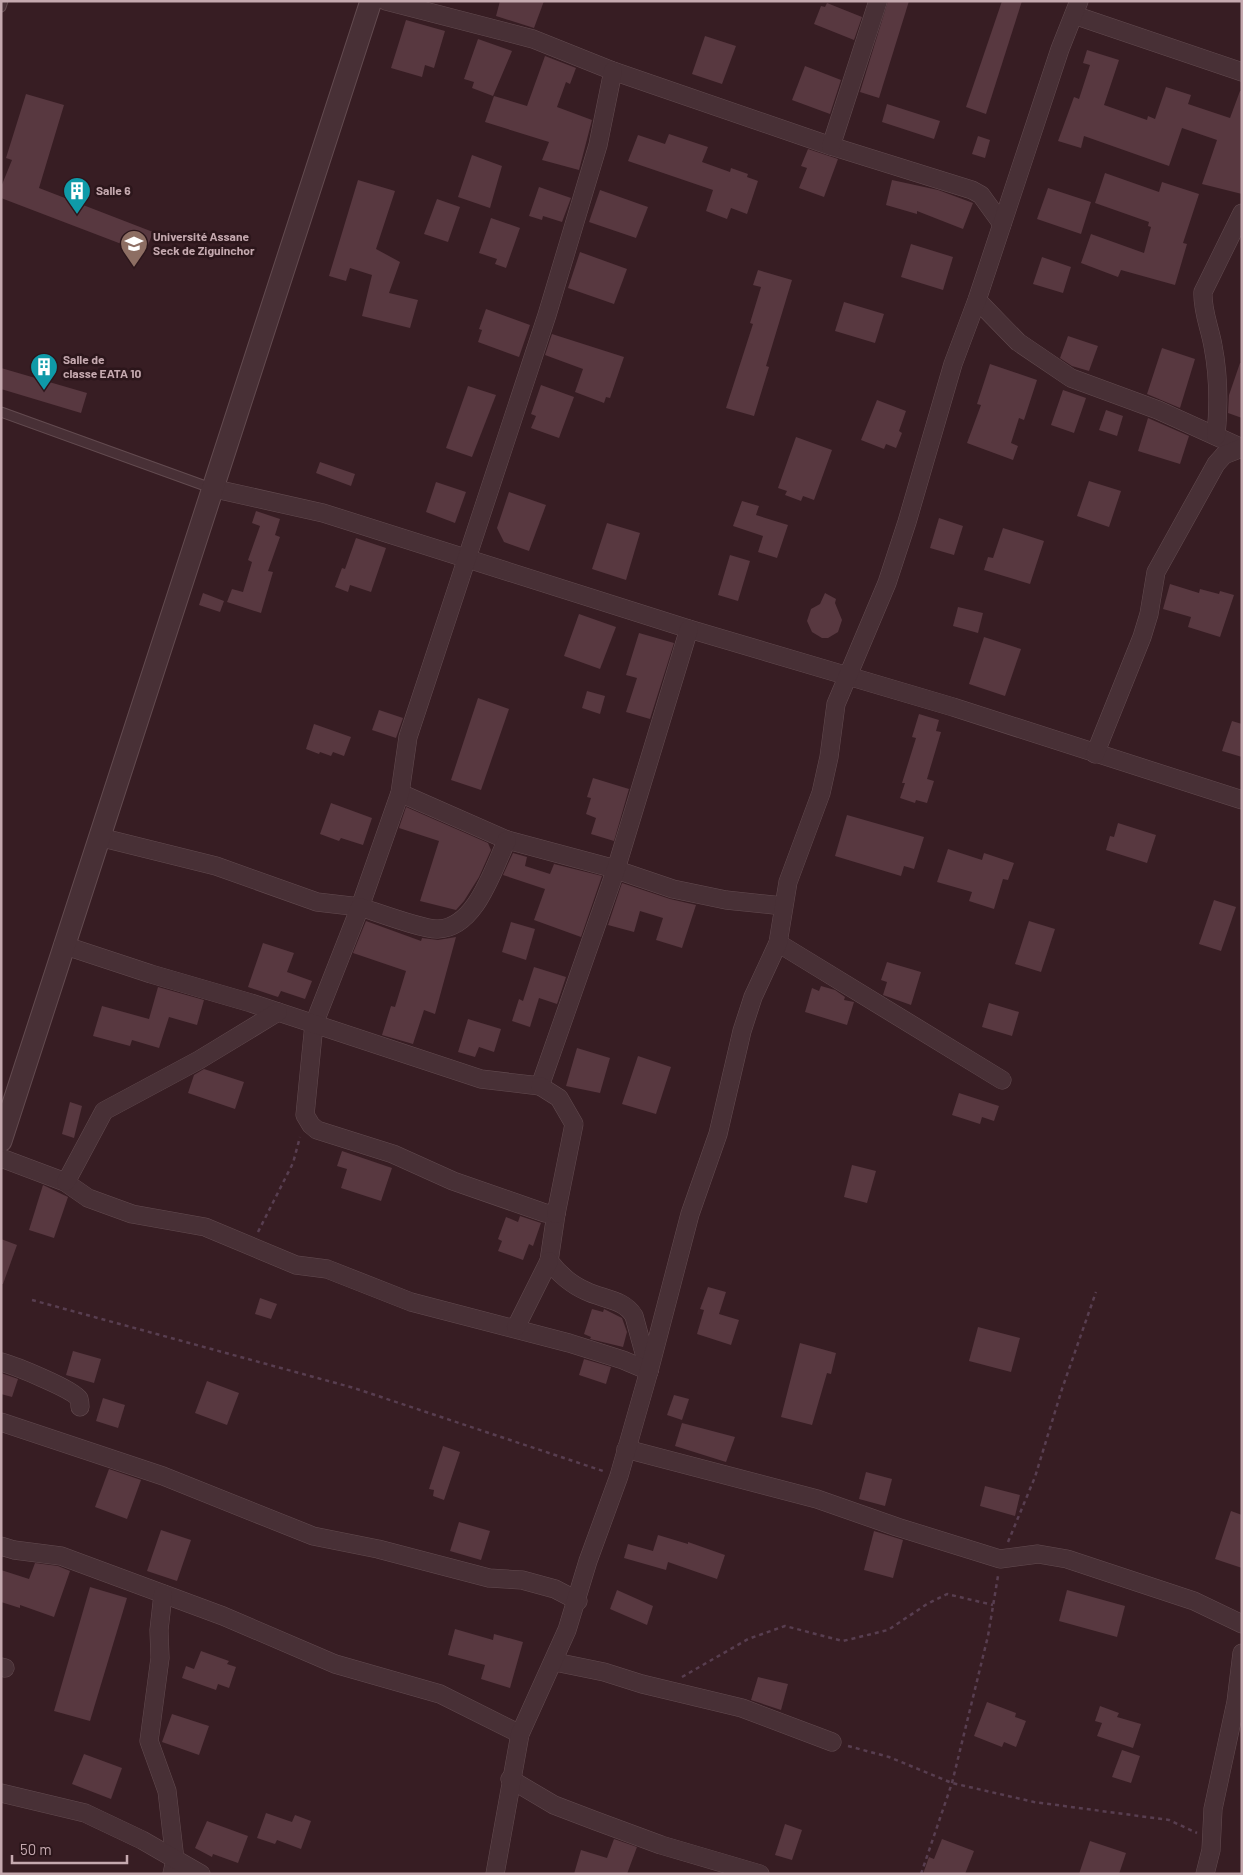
<svg xmlns="http://www.w3.org/2000/svg" width="1243" height="1875" font-family="Barlow,sans-serif">
<style>
.building{fill:#583840}
.lines{fill:none;stroke-linecap:round;stroke-linejoin:round}
.service-casing{stroke:#634b50;stroke-width:11}
.minor-casing{stroke:#634b50;stroke-width:19}
.tertiary-casing{stroke:#634b50;stroke-width:23}
.path{stroke:#583e50;stroke-width:2.5;stroke-dasharray:4 4;stroke-linecap:butt}
.service{stroke:#483036;stroke-width:9}
.minor{stroke:#483036;stroke-width:18}
.tertiary{stroke:#483036;stroke-width:21}
.labels{text-anchor:middle;stroke-width:5;stroke-linejoin:round;paint-order:stroke}
.poi-label{font-size:12px;font-weight:bold;fill:#c5a9af;stroke:#2c161b;text-anchor:start}
</style>
<rect width="100%" height="100%" fill="#371d23"/>
<g class="building">
<polygon points="500,1 544,1 534,28 496,16"/>
<polygon points="888,1 909,1 879,98 860,92"/>
<polygon points="1002,1 1022,1 986,114 966,107"/>
<polygon points="827,3 862,17 854,40 814,24 821,6 825,7"/>
<polygon points="406,20 445,31 434,68 425,65 422,77 391,68"/>
<polygon points="705,36 736,46 722,84 692,74"/>
<polygon points="478,39 512,51 493,96 472,88 474,82 464,79"/>
<polygon points="1087,50 1119,60 1104,105 1147,120 1148,116 1155,119 1166,87 1191,95 1188,104 1230,118 1240,91 1242,91 1242,194 1202,184 1217,140 1182,128 1169,166 1084,136 1081,148 1058,141 1074,97 1079,99 1090,65 1083,63"/>
<polygon points="545,56 576,68 570,84 566,82 557,107 592,120 579,170 542,160 549,142 485,122 494,96 527,106"/>
<polygon points="805,66 841,80 830,114 792,100"/>
<polygon points="26,94 64,105 39,188 153,232 145,253 1,198 1,187 12,160 6,158"/>
<polygon points="887,104 940,121 934,139 882,122"/>
<polygon points="669,134 708,147 702,162 730,172 731,168 748,174 747,177 758,181 747,214 731,208 727,219 706,211 713,190 628,161 638,135 665,144"/>
<polygon points="978,136 990,140 985,158 972,154"/>
<polygon points="808,149 838,159 824,197 799,188 807,168 801,166"/>
<polygon points="472,155 502,166 490,208 458,197"/>
<polygon points="1105,173 1159,192 1162,182 1199,194 1183,243 1187,244 1175,285 1121,270 1118,277 1081,263 1091,234 1144,253 1151,227 1148,226 1149,222 1095,203"/>
<polygon points="358,180 395,191 376,249 400,262 389,293 418,300 410,328 362,316 372,275 350,268 346,281 329,276"/>
<polygon points="892,180 938,190 973,203 963,229 917,211 917,214 886,205"/>
<polygon points="539,187 571,198 562,222 543,216 542,220 529,216"/>
<polygon points="1048,188 1091,202 1081,234 1037,219"/>
<polygon points="600,190 648,207 636,238 589,222"/>
<polygon points="437,199 460,207 448,242 424,234"/>
<polygon points="491,218 520,228 506,268 495,264 497,259 479,253"/>
<polygon points="911,244 953,257 943,290 901,277"/>
<polygon points="580,252 627,269 614,304 568,288"/>
<polygon points="1042,257 1071,267 1063,293 1033,284"/>
<polygon points="758,270 792,280 766,366 769,367 754,416 726,408 753,324 750,323 761,287 753,285"/>
<polygon points="844,302 884,314 875,343 835,331"/>
<polygon points="486,309 530,325 519,357 478,342 482,330 479,329"/>
<polygon points="552,334 624,357 610,398 606,397 604,403 575,392 583,369 545,355"/>
<polygon points="1068,336 1098,346 1089,371 1072,366 1060,358"/>
<polygon points="1162,348 1195,359 1180,408 1147,394"/>
<polygon points="1240,363 1242,363 1242,418 1228,413 1229,395"/>
<polygon points="990,364 1037,380 1024,420 1019,418 1011,443 1018,446 1013,460 967,443 981,405 977,404"/>
<polygon points="1,368 87,393 81,413 1,389"/>
<polygon points="541,385 574,397 559,438 531,428 536,416 531,414"/>
<polygon points="468,386 496,395 472,457 446,448"/>
<polygon points="1063,390 1086,398 1074,433 1051,425"/>
<polygon points="877,400 906,411 899,431 902,433 896,448 886,444 884,449 861,440"/>
<polygon points="1106,410 1123,416 1117,436 1099,430"/>
<polygon points="1148,418 1189,436 1180,464 1138,451"/>
<polygon points="796,437 832,450 814,500 803,496 801,501 785,495 787,491 778,488"/>
<polygon points="320,462 355,474 351,486 316,473"/>
<polygon points="1089,481 1121,491 1109,527 1077,516"/>
<polygon points="436,482 466,492 455,523 426,512"/>
<polygon points="509,492 546,505 529,551 504,542 497,528"/>
<polygon points="742,501 759,506 756,515 788,525 777,558 758,552 763,536 733,526"/>
<polygon points="256,511 280,519 275,535 280,537 268,571 273,572 261,613 227,602 232,589 243,592 252,562 248,560 260,526 252,523"/>
<polygon points="939,518 963,526 954,555 930,548"/>
<polygon points="607,523 640,533 626,580 592,569"/>
<polygon points="1003,528 1044,541 1030,584 984,570 988,557 993,558"/>
<polygon points="356,538 386,548 371,592 350,585 348,592 335,587 342,568 345,569"/>
<polygon points="730,555 750,561 738,601 718,595"/>
<polygon points="1170,584 1199,593 1200,589 1219,594 1220,591 1234,595 1220,637 1188,627 1191,617 1163,609"/>
<polygon points="203,593 224,601 220,612 199,605"/>
<polygon points="825,593 836,599 835,603 842,620 838,632 828,638 822,638 812,632 807,621 811,609 820,604"/>
<polygon points="958,607 983,613 978,633 953,626"/>
<polygon points="579,614 616,627 600,669 564,656"/>
<polygon points="639,633 674,643 650,719 626,712 637,678 626,675"/>
<polygon points="984,637 1021,649 1005,696 969,684"/>
<polygon points="587,691 605,696 600,714 582,708"/>
<polygon points="478,698 509,709 481,790 451,780"/>
<polygon points="379,710 403,718 396,738 372,730"/>
<polygon points="919,714 939,720 936,731 941,732 927,779 934,781 927,803 916,800 915,803 900,798 905,783 902,783 916,738 912,737"/>
<polygon points="1232,721 1242,724 1242,757 1222,751"/>
<polygon points="314,724 351,737 344,756 333,752 331,756 320,752 319,754 306,749"/>
<polygon points="593,778 629,789 614,841 591,834 596,818 586,814 591,798 587,797"/>
<polygon points="331,803 372,818 363,845 341,838 339,841 320,834"/>
<polygon points="406,807 488,843 491,850 479,877 464,901 456,910 420,901 439,841 399,828"/>
<polygon points="847,815 924,837 914,869 904,866 901,876 835,856"/>
<polygon points="1118,823 1156,835 1147,863 1106,850 1110,836 1114,837"/>
<polygon points="948,849 982,860 984,853 1014,863 1008,880 1003,879 994,909 969,901 972,892 937,882"/>
<polygon points="513,853 527,857 525,866 550,874 554,864 602,876 581,937 534,920 545,889 503,875"/>
<polygon points="622,883 670,899 696,905 682,948 656,940 663,918 640,911 634,932 608,925"/>
<polygon points="1214,900 1236,907 1221,951 1199,944"/>
<polygon points="366,921 421,941 422,938 438,940 456,937 435,1014 424,1010 413,1044 382,1035 391,1006 395,1007 406,971 353,953"/>
<polygon points="1029,921 1055,929 1041,972 1015,964"/>
<polygon points="511,922 535,929 526,960 502,952"/>
<polygon points="263,943 294,953 287,972 312,981 305,999 281,991 278,997 248,987"/>
<polygon points="887,962 921,972 911,1005 883,995 887,982 881,980"/>
<polygon points="534,967 566,977 557,1004 539,998 530,1027 512,1021 519,999 523,1001"/>
<polygon points="821,986 835,990 845,997 844,1000 854,1002 847,1025 805,1012 812,988 819,991"/>
<polygon points="158,987 204,1000 197,1025 169,1017 159,1048 132,1040 130,1046 93,1036 102,1006 149,1019"/>
<polygon points="989,1003 1019,1012 1012,1036 982,1027"/>
<polygon points="468,1019 501,1029 494,1052 479,1047 475,1057 458,1052"/>
<polygon points="577,1048 610,1058 600,1093 566,1086"/>
<polygon points="638,1056 671,1067 656,1114 622,1104"/>
<polygon points="204,1069 244,1082 235,1109 188,1093 194,1075"/>
<polygon points="959,1093 999,1106 994,1121 982,1117 980,1124 952,1115"/>
<polygon points="70,1102 82,1106 74,1138 62,1134"/>
<polygon points="342,1151 392,1168 381,1201 341,1188 347,1169 337,1166"/>
<polygon points="852,1165 876,1171 867,1203 844,1197"/>
<polygon points="43,1185 68,1197 54,1238 29,1230"/>
<polygon points="520,1216 541,1223 533,1246 529,1244 523,1260 498,1251 502,1241 498,1239 506,1217 518,1222"/>
<polygon points="1,1239 17,1245 3,1284 1,1284"/>
<polygon points="708,1287 726,1292 719,1314 739,1320 731,1345 697,1334 704,1310 700,1309"/>
<polygon points="260,1298 277,1304 271,1319 255,1314"/>
<polygon points="592,1309 603,1312 604,1309 622,1318 627,1332 623,1347 590,1339 591,1337 584,1334"/>
<polygon points="978,1327 1020,1338 1011,1372 969,1361"/>
<polygon points="800,1343 836,1353 831,1374 827,1373 812,1425 781,1417"/>
<polygon points="73,1351 101,1359 94,1383 66,1375"/>
<polygon points="584,1359 611,1367 606,1384 579,1375"/>
<polygon points="1,1373 18,1379 12,1397 1,1394"/>
<polygon points="207,1381 239,1393 227,1425 195,1413"/>
<polygon points="674,1395 689,1399 682,1420 667,1415"/>
<polygon points="103,1398 125,1405 118,1428 96,1421"/>
<polygon points="682,1423 735,1437 726,1462 675,1446"/>
<polygon points="443,1446 460,1452 444,1500 433,1496 434,1490 429,1489"/>
<polygon points="109,1469 141,1480 127,1519 95,1507"/>
<polygon points="866,1472 892,1479 885,1506 859,1499"/>
<polygon points="985,1486 1020,1495 1015,1516 980,1506"/>
<polygon points="1231,1511 1242,1515 1242,1568 1215,1559"/>
<polygon points="459,1522 490,1531 481,1560 450,1551"/>
<polygon points="161,1530 191,1540 177,1581 147,1571"/>
<polygon points="874,1531 903,1540 893,1578 864,1570"/>
<polygon points="658,1535 688,1544 688,1542 725,1555 717,1579 668,1562 666,1570 624,1558 628,1544 653,1551"/>
<polygon points="35,1563 58,1566 70,1571 54,1617 20,1605 20,1608 1,1602 1,1570 29,1579"/>
<polygon points="90,1587 127,1598 90,1721 54,1711"/>
<polygon points="617,1590 653,1606 647,1625 610,1609"/>
<polygon points="1067,1590 1125,1606 1117,1637 1059,1621"/>
<polygon points="455,1629 493,1640 494,1634 523,1642 510,1688 481,1679 485,1665 448,1655"/>
<polygon points="201,1651 229,1661 227,1664 236,1667 229,1688 218,1684 216,1690 182,1678 186,1666 194,1669"/>
<polygon points="758,1677 788,1684 781,1710 751,1700"/>
<polygon points="987,1702 1016,1713 1015,1717 1026,1721 1016,1747 1004,1742 1002,1747 974,1736"/>
<polygon points="1100,1706 1119,1713 1117,1717 1141,1724 1133,1748 1097,1736 1102,1723 1095,1721"/>
<polygon points="172,1714 209,1726 199,1755 162,1742"/>
<polygon points="1122,1750 1140,1756 1131,1783 1112,1777"/>
<polygon points="84,1754 122,1768 111,1799 72,1784"/>
<polygon points="266,1813 292,1822 295,1815 311,1821 301,1849 277,1840 275,1844 257,1838"/>
<polygon points="207,1821 248,1836 238,1863 213,1854 212,1857 195,1848"/>
<polygon points="785,1824 802,1830 792,1860 775,1855"/>
<polygon points="614,1839 637,1847 627,1874 574,1874 581,1850 607,1858"/>
<polygon points="942,1839 974,1851 965,1874 923,1874 929,1857 934,1859"/>
<polygon points="1090,1841 1126,1853 1119,1874 1079,1874"/>
</g>
<g class="lines">
<defs>
<g id="service">
<polyline points="1,7 3,1"/>
<polyline points="1,412 211,488"/>
</g>
<g id="minor">
<polyline points="386,1 533,39 613,71 831,146 972,190 981,195 1002,224"/>
<polyline points="1074,15 1242,72"/>
<polyline points="831,146 878,1"/>
<polyline points="977,300 1018,342 1071,378 1158,410 1242,448"/>
<path d="M1216,436C1219,405 1219,377 1213,346C1210,328 1202,311 1203,292L1242,213"/>
<polyline points="211,488 323,513 689,629 953,707 1242,800"/>
<polyline points="1095,754 1142,637 1149,614 1156,572 1216,464 1224,455 1242,448"/>
<polyline points="400,793 507,840 608,867 673,889 726,900 783,906"/>
<polyline points="99,837 216,866 317,902 360,907 400,793 408,737 547,315 598,145 613,71"/>
<path d="M507,840C493,869 476,928 438,929C424,930 376,912 360,907L314,1024L305,1115L311,1125L317,1130L393,1154L453,1181L545,1213L556,1214L549,1261C558,1273 572,1285 586,1291C602,1299 624,1299 634,1316L649,1371"/>
<polyline points="778,943 1002,1080"/>
<polyline points="63,945 151,974 251,1003 481,1079 540,1086 616,869 689,629"/>
<polyline points="540,1086 559,1098 574,1124 556,1214"/>
<polyline points="1,1158 65,1182 88,1198 132,1214 205,1227 296,1265 327,1269 411,1302 569,1343 623,1360 649,1371"/>
<polyline points="66,1182 104,1111 199,1060 278,1012"/>
<polyline points="516,1327 549,1261"/>
<path d="M1,1362C15,1366 73,1389 79,1399C80,1402 80,1404 80,1407"/>
<polyline points="1,1422 163,1476 313,1536 378,1549 489,1578 522,1580 555,1589 578,1601"/>
<polyline points="626,1449 817,1499 897,1527 1000,1559 1038,1554 1067,1559 1194,1601 1242,1624"/>
<polyline points="1,1546 14,1550 61,1556 223,1616 335,1664 440,1694 520,1734"/>
<polyline points="163,1594 159,1630 160,1658 149,1741 167,1791 175,1860 172,1874"/>
<polyline points="555,1662 604,1672 642,1684 742,1708 832,1742"/>
<polyline points="1,1667 5,1668"/>
<polyline points="510,1779 554,1805 596,1821 661,1845 760,1874"/>
<polyline points="1,1793 85,1813 142,1840 201,1874"/>
<polyline points="495,1874 520,1734 567,1630 588,1561 619,1476 649,1371 690,1214 718,1134 742,1031 753,997 778,943 788,882 821,793 829,757 836,704 887,583 907,522 953,364 977,300 1060,49 1079,1"/>
<polyline points="1205,1874 1211,1850 1213,1809 1236,1702 1242,1653"/>
</g>
<polyline id="tertiary" points="1,1141 371,1"/>
</defs>
<use href="#service" class="service-casing"/>
<use href="#minor" class="minor-casing"/>
<use href="#tertiary" class="tertiary-casing"/>
<g class="path">
<polyline points="258,1232 293,1163 300,1137"/>
<polyline points="32,1300 354,1388 603,1471"/>
<polyline points="1008,1542 1035,1477 1062,1389 1096,1292"/>
<polyline points="682,1677 748,1639 785,1626 843,1641 888,1630 927,1604 947,1594 993,1605"/>
<polyline points="848,1746 889,1757 952,1783 1034,1802 1169,1820 1197,1833"/>
<polyline points="921,1874 952,1783 988,1636 998,1576"/>
</g>
<use href="#service" class="service"/>
<use href="#minor" class="minor"/>
<use href="#tertiary" class="tertiary"/>
</g>
<defs>
<symbol id="building-pin" viewBox="-11 -11 22 30"><path d="M0 17L-7.5 6A9.5 9.5 0 1 1 7.5 6Z" fill="#0f9aa8" stroke="#2c161b"/><path d="M-4-6H4V6H1V3H-1V6H-4ZM-2.5-4.3h1.7v1.8h-1.7ZM.8-4.3h1.7v1.8H.8ZM-2.5-1h1.7V.8h-1.7ZM.8-1h1.7V.8H.8Z" fill="#fff"/></symbol>
<symbol id="university-pin" viewBox="-11 -11 22 30"><path d="M0 17L-7.5 6A9.5 9.5 0 1 1 7.5 6Z" fill="#8d6e63" stroke="#2c161b"/><path d="M0-5L7-2L0 1L-7-2ZM-4 1L0 2.5L4 1V4Q0 6-4 4Z" fill="#fff"/></symbol>
</defs>
<g fill-rule="evenodd">
<use href="#building-pin" x="61" y="175" width="32" height="43"/>
<use href="#university-pin" x="118" y="228" width="32" height="43"/>
<use href="#building-pin" x="28" y="351" width="32" height="43"/>
</g>
<g class="labels">
<g class="poi-label">
<text x="96" y="195">Salle 6</text>
<text x="153" y="241">Université Assane<tspan x="153" dy="14">Seck de Ziguinchor</tspan></text>
<text x="63" y="364">Salle de<tspan x="63" dy="14">classe EATA 10</tspan></text>
</g>
</g>
<rect width="1243" height="1875" fill="none" stroke="#c5a9af" stroke-width="5"/>
<path d="M12 1855v8h115v-8" fill="none" stroke="#c5a9af" stroke-width="2.5"/>
<text x="20" y="1855" font-size="15" fill="#c5a9af" stroke="#2c161b" stroke-width="4" paint-order="stroke">50 m</text>
</svg>
